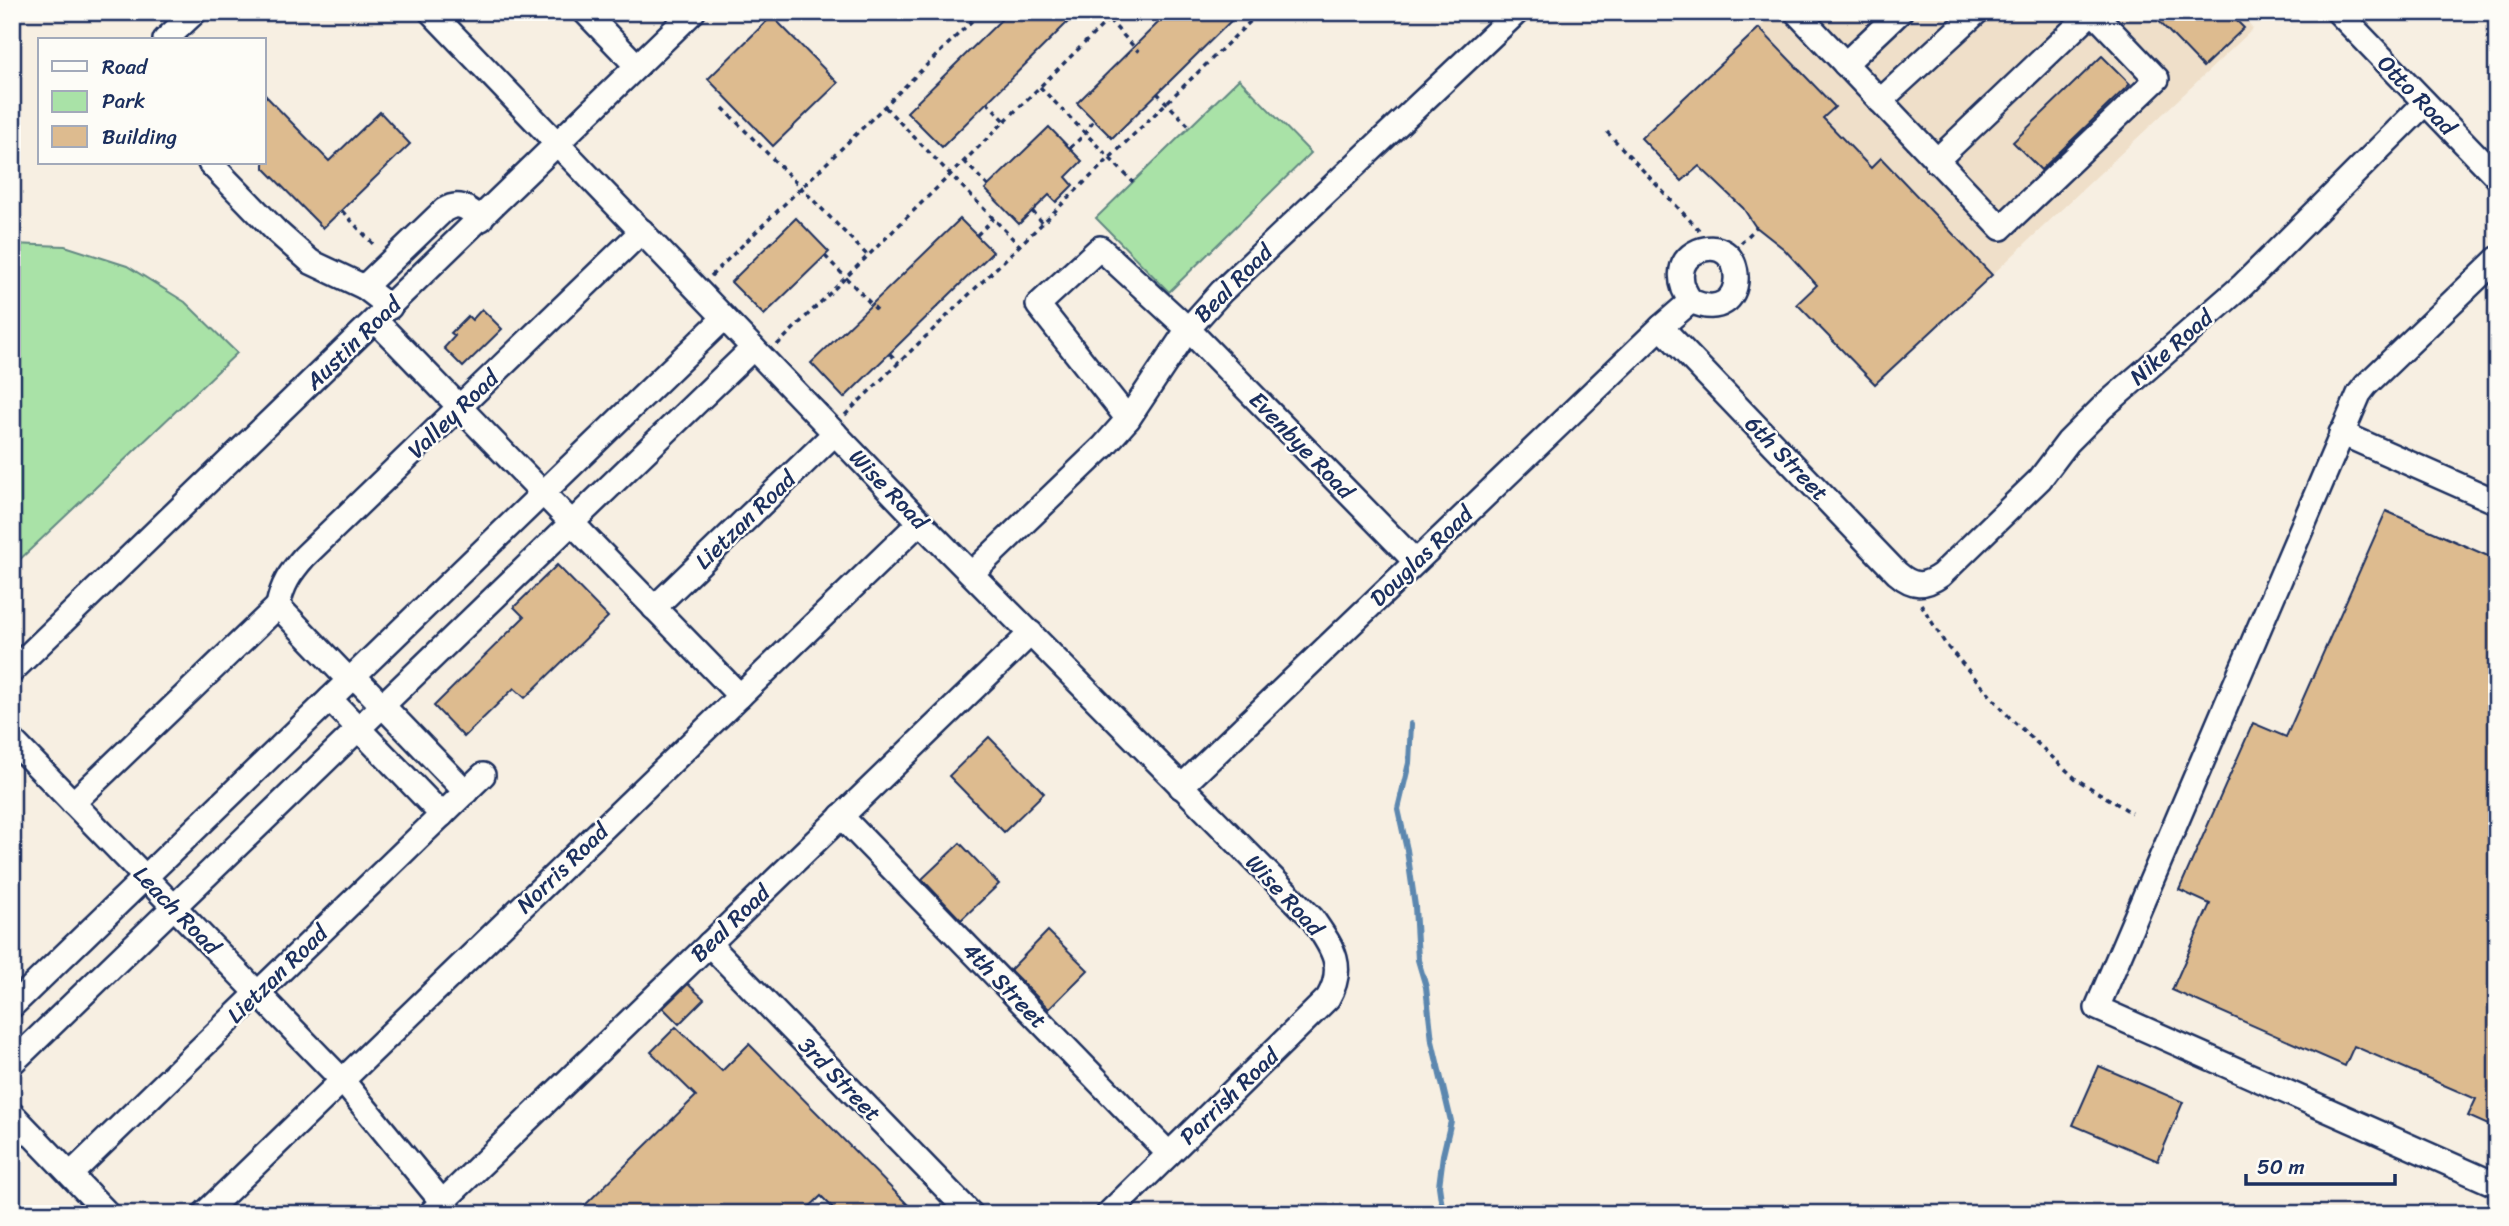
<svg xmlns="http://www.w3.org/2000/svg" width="2509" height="1226" font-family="Sriracha,sans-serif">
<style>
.built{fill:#efdfc9}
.green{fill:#a9e2a7;stroke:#628882;stroke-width:2}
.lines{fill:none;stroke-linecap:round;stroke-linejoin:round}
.stream{stroke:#5b87af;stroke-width:6}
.building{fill:#ddbb8f;stroke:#1b2f5e;stroke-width:2}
.minor-casing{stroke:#1b2f5e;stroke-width:28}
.path{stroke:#1b2f5e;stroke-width:3.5;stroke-dasharray:5 5;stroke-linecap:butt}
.minor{stroke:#fdfcf7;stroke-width:23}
.labels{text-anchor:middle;stroke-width:5;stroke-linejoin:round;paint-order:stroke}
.street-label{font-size:23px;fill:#1b2f5e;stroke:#fdfcf7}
</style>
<rect width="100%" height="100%" fill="#f7efe2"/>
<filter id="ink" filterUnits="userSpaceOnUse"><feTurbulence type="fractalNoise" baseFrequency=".0143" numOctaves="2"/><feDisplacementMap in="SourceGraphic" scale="14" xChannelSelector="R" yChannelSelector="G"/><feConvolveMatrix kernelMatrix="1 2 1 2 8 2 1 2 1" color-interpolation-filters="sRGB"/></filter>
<g filter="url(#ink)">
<polygon class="built" points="1776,12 2237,12 2253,29 1992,275 1882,158 1871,168 1823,118 1834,107 1759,28"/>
<g class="green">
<polygon points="1239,79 1311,153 1169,292 1096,218"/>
<polygon points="12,244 65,246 127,266 185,302 237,353 12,567"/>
</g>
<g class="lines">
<polyline class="stream" points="1411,724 1409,763 1398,809 1407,850 1415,906 1418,960 1426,987 1432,1041 1451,1121 1443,1155 1439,1186 1443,1214"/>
</g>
<g class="building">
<polygon points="1009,12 1078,12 942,147 907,112"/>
<polygon points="1169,12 1240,12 1112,138 1077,103"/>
<polygon points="2150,12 2228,12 2244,28 2203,67"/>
<polygon points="772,16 838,83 773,146 708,79"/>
<polygon points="1759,28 1835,107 1823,118 1871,168 1881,158 1992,275 1875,384 1797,304 1817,285 1784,249 1755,226 1743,208 1699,166 1682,181 1641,138"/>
<polygon points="2102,56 2130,84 2041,170 2013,142"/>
<polygon points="264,94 329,161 380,112 410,144 323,228 264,168"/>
<polygon points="1049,127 1082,161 1066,177 1073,185 1056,202 1049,195 1019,224 985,189"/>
<polygon points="796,218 829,252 764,315 731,282"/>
<polygon points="960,219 993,252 844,398 811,363"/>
<polygon points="482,309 502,329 463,367 444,348 455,336 451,333 468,316 472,320"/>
<polygon points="2386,511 2497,560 2497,1129 2468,1116 2476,1099 2354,1046 2345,1066 2172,990 2210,904 2179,890 2253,723 2286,737"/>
<polygon points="557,565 608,617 525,698 514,688 464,737 434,706 524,617 514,607"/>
<polygon points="989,737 1044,793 1004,832 949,776"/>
<polygon points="960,843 999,884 961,920 922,879"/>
<polygon points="1048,931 1088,970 1049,1009 1010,970"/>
<polygon points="688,984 704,999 679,1024 663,1008"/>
<polygon points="676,1027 722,1071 749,1044 917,1214 839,1214 821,1196 802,1214 576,1214 696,1096 651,1052"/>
<polygon points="2099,1066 2183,1102 2158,1161 2073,1125"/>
</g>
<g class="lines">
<defs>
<g id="minor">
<path d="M431,12L920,522L1312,918C1331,946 1347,965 1328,998L1108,1214"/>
<polyline points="585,12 637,66"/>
<polyline points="1796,12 2001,228 2157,79 2093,12"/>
<polyline points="2338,12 2497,177"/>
<polyline points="165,40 195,12"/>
<polyline points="1845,64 1900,12"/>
<polyline points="1880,101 1977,12"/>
<polyline points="1936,161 2092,12"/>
<polyline points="210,163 276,231 311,262 364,287 390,307"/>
<polyline points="2497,259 2366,385 2359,394 2097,1008 2497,1185"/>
<path d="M364,287L444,210C460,200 468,209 481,219"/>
<polyline points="376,321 740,696"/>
<path d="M1661,327L1897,573C1913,587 1924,587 1941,575L2040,479L2068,442L2102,408L2243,285L2425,103"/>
<polyline points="1128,419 1038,305 1100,248 1188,329 1415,561"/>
<polyline points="2341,433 2497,502"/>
<polyline points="972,573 1104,446 1128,419 1188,329 1222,291 1517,12"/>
<path d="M278,606C282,585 290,573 304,557L642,231"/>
<polyline points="278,606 349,680"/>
<polyline points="654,608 835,433"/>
<polyline points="12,671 693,12"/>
<polyline points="354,676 466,792"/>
<polyline points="330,699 442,815"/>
<polyline points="12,740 342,1080 452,1214"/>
<path d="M1181,787L1661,327L1691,301C1751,329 1749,231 1698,251C1675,261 1679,286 1691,301"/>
<polyline points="73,803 278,606"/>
<polyline points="841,816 1169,1154"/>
<polyline points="709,944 971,1214"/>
<polyline points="12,1006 724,318"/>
<polyline points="12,1063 753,348"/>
<polyline points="12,1114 108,1214"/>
<polyline points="71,1174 483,775"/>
<polyline points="204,1214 920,522"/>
<polyline points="430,1214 1031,633"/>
</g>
</defs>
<use href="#minor" class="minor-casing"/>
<g class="path">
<polyline points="1109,20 1139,52"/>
<polyline points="1040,87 1133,182"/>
<polyline points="1157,93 1190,127"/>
<polyline points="987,102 1005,121"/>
<polyline points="885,107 1020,246"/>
<polyline points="723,108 868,256"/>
<polyline points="1607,132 1699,230"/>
<polyline points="1070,148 1086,133 1094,119"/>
<polyline points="964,161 988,186"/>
<polyline points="342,211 376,247"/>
<polyline points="1032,211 1043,223"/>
<polyline points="977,235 994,218"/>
<polyline points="1741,243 1757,227"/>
<polyline points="825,256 877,310"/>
<polyline points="711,276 981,12"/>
<polyline points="777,345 1116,12"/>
<polyline points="890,354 899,363"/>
<polyline points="845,415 1260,12"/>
<polyline points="1921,604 1946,645 2011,719 2076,779 2132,813"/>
</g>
<use href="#minor" class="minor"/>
</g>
</g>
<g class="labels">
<g class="street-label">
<text transform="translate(2417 95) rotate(46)" y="8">Otto Road</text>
<text transform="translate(1233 283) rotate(-45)" y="8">Beal Road</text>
<text transform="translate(353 343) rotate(-44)" y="8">Austin Road</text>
<text transform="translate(2171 347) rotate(-41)" y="8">Nike Road</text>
<text transform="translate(453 414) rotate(-44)" y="8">Valley Road</text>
<text transform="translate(1302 445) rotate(46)" y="8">Evenbye Road</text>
<text transform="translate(1787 458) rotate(46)" y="8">6th Street</text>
<text transform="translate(889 489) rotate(46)" y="8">Wise Road</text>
<text transform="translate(745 520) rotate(-44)" y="8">Lietzan Road</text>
<text transform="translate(1421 556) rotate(-44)" y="8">Douglas Road</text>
<text transform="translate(562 868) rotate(-44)" y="8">Norris Road</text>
<text transform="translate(1285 895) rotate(47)" y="8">Wise Road</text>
<text transform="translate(177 910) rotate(46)" y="8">Leach Road</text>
<text transform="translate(730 923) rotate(-44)" y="8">Beal Road</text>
<text transform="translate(277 974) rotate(-44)" y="8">Lietzan Road</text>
<text transform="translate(1005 985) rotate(46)" y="8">4th Street</text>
<text transform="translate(840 1079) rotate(46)" y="8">3rd Street</text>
<text transform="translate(1229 1096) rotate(-44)" y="8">Parrish Road</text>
</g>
</g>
<rect width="2509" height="1226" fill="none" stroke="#fdfcf7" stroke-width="42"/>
<rect x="21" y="21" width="2467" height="1184" fill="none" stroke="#1b2f5e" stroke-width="2.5" filter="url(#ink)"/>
<rect x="38" y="38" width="228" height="126" fill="#fdfcf7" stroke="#a3aaba" stroke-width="2"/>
<rect x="52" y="61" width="35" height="10" fill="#fdfcf7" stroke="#a3aaba" stroke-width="2"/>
<text x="102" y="74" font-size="21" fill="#1b2f5e">Road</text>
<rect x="52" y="91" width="35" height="21" fill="#a9e2a7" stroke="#a3aaba" stroke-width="2"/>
<text x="102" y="108" font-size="21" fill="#1b2f5e">Park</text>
<rect x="52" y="126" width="35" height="21" fill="#ddbb8f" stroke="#a3aaba" stroke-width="2"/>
<text x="102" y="144" font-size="21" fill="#1b2f5e">Building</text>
<path d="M2246 1174v10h149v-10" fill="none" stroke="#1b2f5e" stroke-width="3.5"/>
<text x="2257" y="1174" font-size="21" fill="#1b2f5e" stroke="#fdfcf7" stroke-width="5" paint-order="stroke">50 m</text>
</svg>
